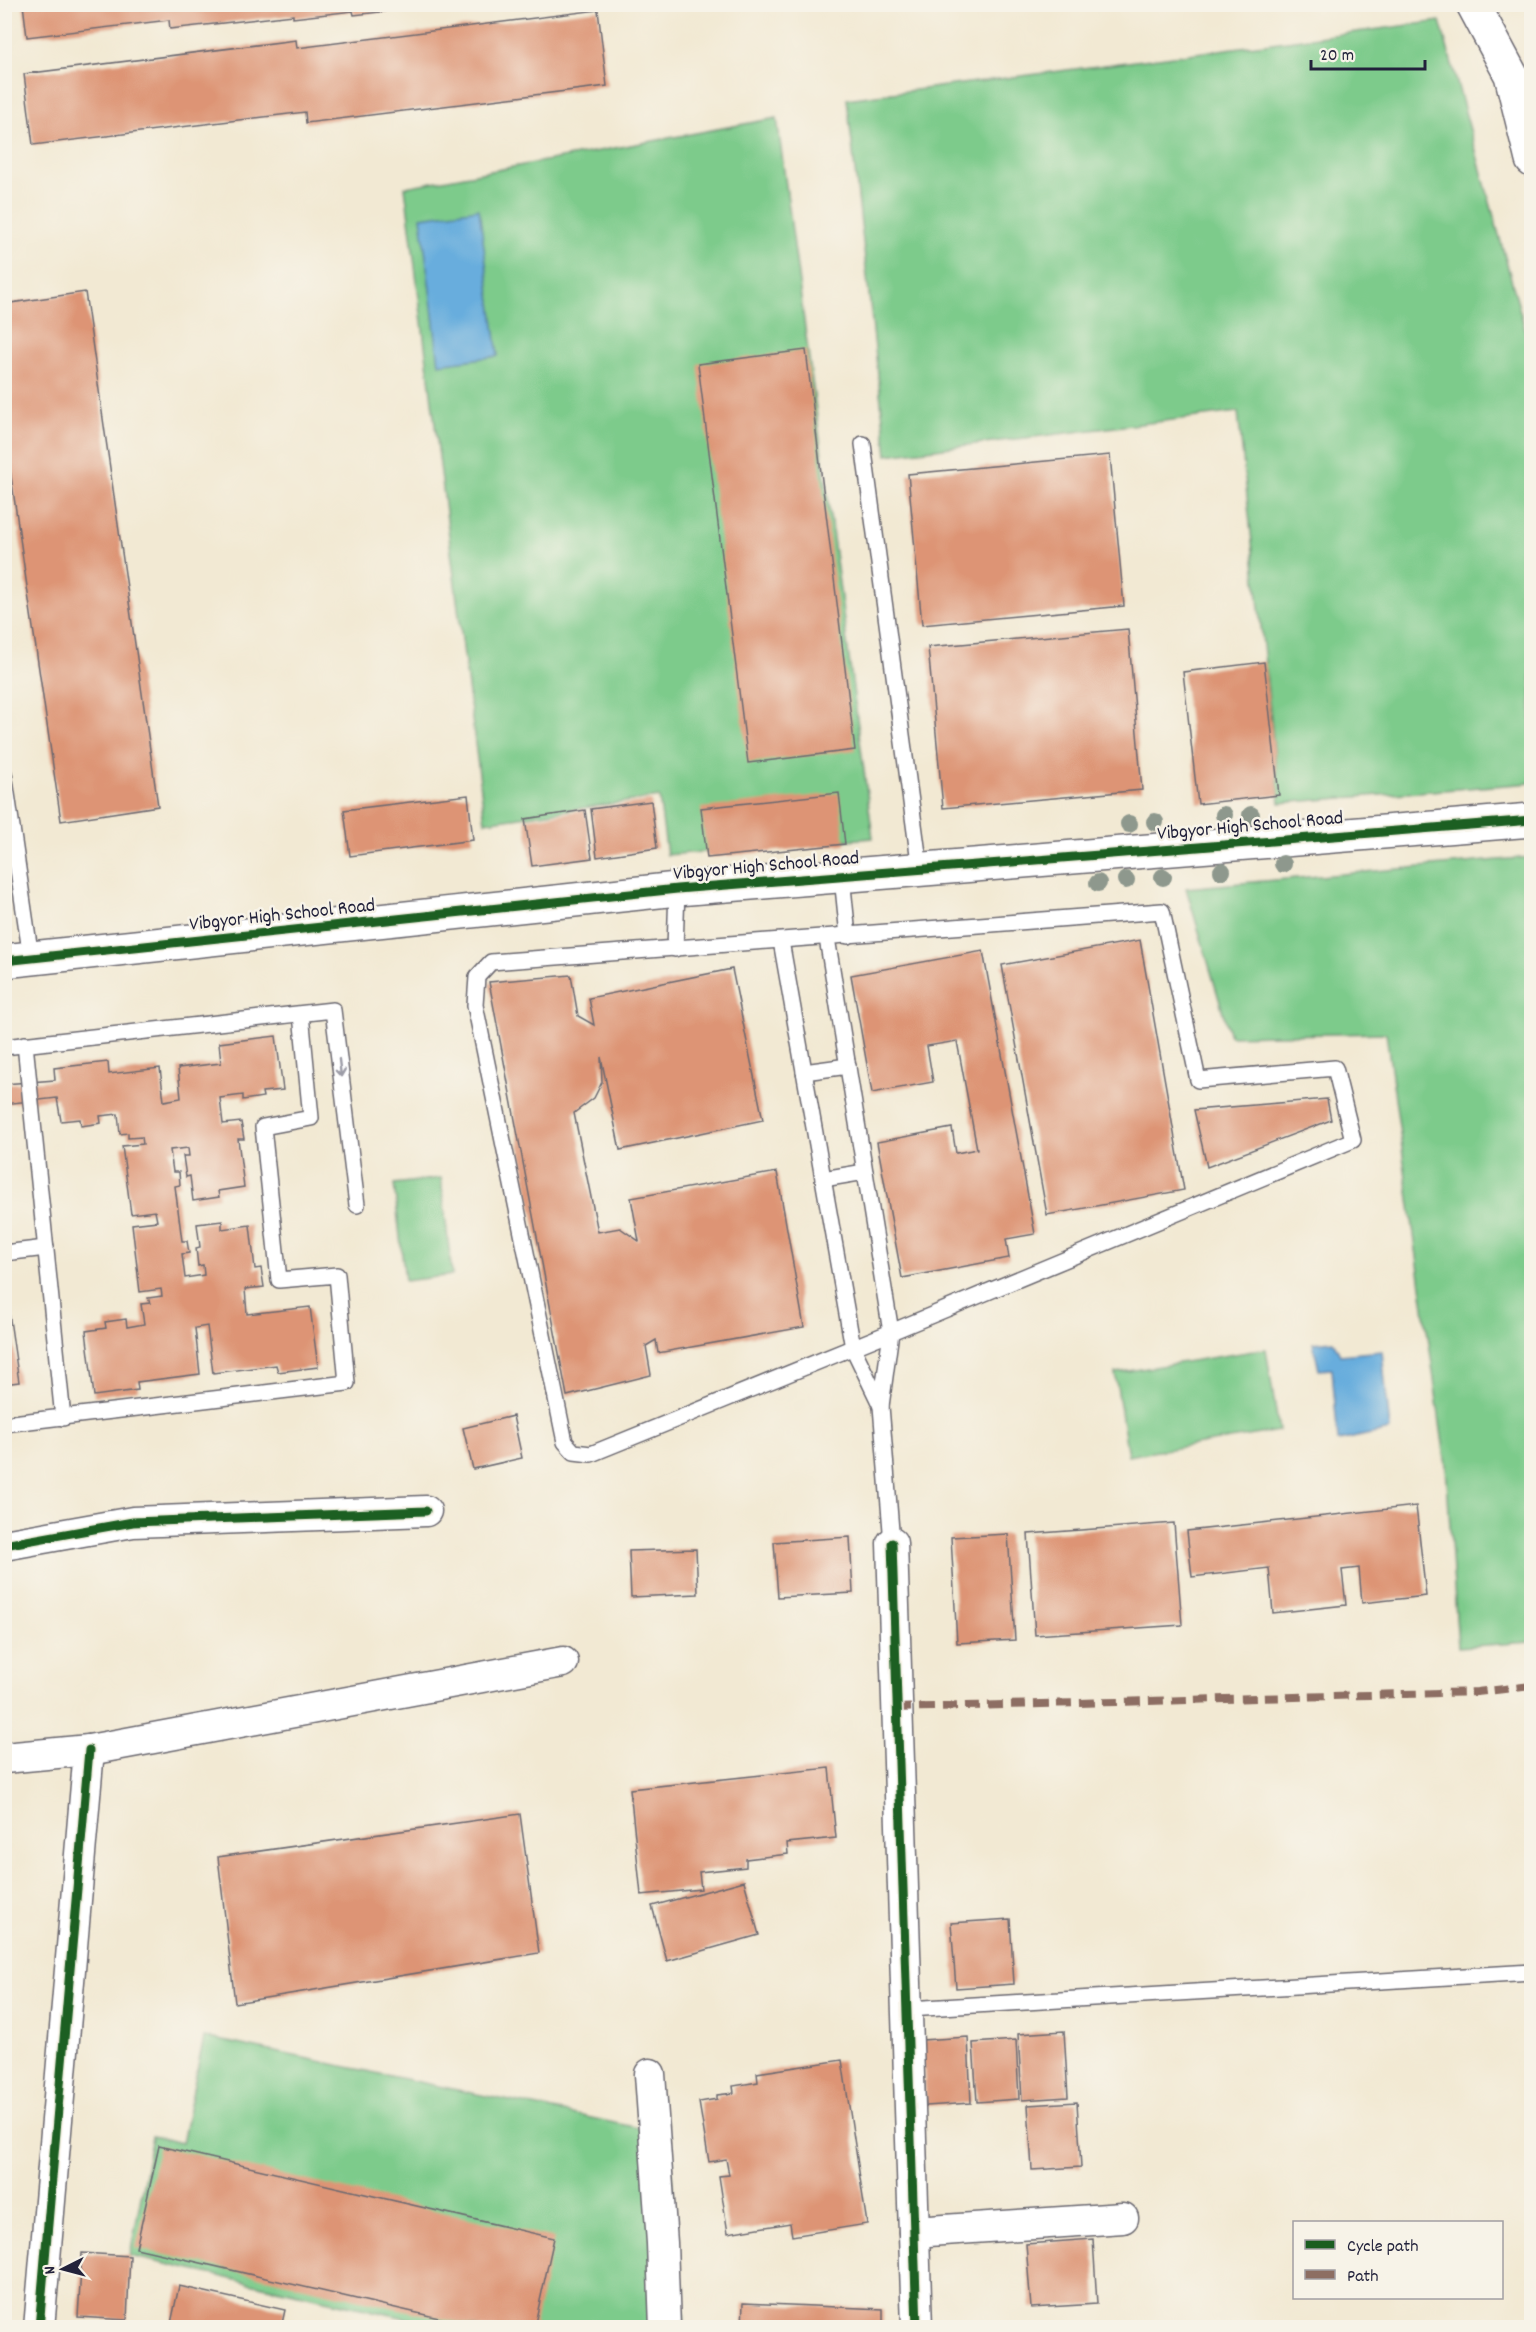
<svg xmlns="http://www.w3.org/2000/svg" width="1536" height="2332" font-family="Dekko,sans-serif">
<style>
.green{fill:#7dcb8b;stroke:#507663;stroke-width:1.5}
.water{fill:#68addd;stroke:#45688c;stroke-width:1.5}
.building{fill:#dd9475}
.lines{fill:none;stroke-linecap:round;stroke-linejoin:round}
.service-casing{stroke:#6b6870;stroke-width:18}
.minor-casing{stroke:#6b6870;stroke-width:33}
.tertiary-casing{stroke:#6b6870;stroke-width:36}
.service{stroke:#fff;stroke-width:15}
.minor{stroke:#fff;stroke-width:30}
.tertiary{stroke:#fff;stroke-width:33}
.quiet{stroke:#8d6e63;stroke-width:8;stroke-dasharray:15 8;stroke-linecap:butt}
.cycleway-casing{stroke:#f7f3e8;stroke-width:13}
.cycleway{stroke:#1b5e20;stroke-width:9}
.tree{fill:#8e988d}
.oneway{stroke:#9c9ca7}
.labels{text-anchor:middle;stroke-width:5;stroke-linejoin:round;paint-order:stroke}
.street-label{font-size:20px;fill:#22223b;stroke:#f7f3e8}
</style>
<rect width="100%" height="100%" fill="#f7f3e8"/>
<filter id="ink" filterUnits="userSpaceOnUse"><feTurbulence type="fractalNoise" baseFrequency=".0167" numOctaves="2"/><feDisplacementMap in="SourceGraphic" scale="12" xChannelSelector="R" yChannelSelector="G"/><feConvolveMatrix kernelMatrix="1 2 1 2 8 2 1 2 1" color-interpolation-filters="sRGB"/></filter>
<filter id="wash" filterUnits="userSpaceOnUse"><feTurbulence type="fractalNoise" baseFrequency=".008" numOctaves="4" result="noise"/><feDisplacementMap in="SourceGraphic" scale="24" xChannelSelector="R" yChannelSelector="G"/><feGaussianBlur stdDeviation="1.35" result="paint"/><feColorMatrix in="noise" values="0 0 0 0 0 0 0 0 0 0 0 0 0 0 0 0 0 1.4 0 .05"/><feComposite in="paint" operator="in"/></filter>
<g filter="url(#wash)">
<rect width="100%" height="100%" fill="#f2e9d3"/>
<g class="green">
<polygon points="1440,21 1531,351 1531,783 1280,803 1238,412 887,455 847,99"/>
<polygon points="777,118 873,838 667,855 659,797 485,822 405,187"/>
<polygon points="1531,857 1531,1642 1458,1647 1446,1466 1386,1033 1230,1036 1186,888"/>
<polygon points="441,1178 452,1275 405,1281 394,1184"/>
<polygon points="1266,1349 1279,1431 1128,1456 1115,1373"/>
<polygon points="204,2037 668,2134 685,2327 445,2327 130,2256 152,2136 182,2143"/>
</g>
<g class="water">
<polygon points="479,209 498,356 439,364 421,217"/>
<polygon points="1333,1341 1340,1355 1382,1351 1390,1430 1338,1441 1332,1369 1319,1370 1313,1343"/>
</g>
<g id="blocks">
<g class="building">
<polygon points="23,4 432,4 432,6 354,15 353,11 293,18 293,15 170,29 169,20 27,37"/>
<polygon points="598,10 607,86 306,123 305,112 33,145 24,74 296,40 297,48"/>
<polygon points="85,292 158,806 61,821 4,428 4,304"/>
<polygon points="806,350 855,750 748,763 698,364"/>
<polygon points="1110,455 1124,606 922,625 908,474"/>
<polygon points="1128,629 1142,790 943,808 928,647"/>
<polygon points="1264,662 1279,795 1198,804 1183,672"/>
<polygon points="839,793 845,844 707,858 701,808"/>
<polygon points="468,795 473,840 350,856 344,810"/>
<polygon points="651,801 657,848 597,857 591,809"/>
<polygon points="585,810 592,858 532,866 525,819"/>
<polygon points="1140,940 1184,1190 1047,1215 1002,965"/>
<polygon points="983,951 1035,1234 1006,1239 1009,1258 902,1278 877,1142 952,1128 956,1153 977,1149 957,1041 927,1046 933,1082 872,1093 851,975"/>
<polygon points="732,969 763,1120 620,1150 601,1057 602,1082 594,1098 574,1113 598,1232 620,1228 639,1241 631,1198 777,1172 804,1327 658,1353 656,1340 646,1346 651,1375 567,1396 489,982 571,975 578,1016 594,1025 589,998"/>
<polygon points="276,1036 283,1090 262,1092 263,1097 243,1100 243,1095 220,1098 223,1124 241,1122 244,1139 238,1139 244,1187 218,1191 219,1197 193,1201 190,1176 186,1177 183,1156 189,1156 188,1148 170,1150 173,1172 179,1172 180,1185 175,1186 182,1241 187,1241 189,1253 182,1254 185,1278 204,1275 203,1265 198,1266 196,1248 200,1247 197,1224 222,1221 222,1229 250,1225 255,1269 261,1268 264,1287 245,1289 247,1314 310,1307 318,1367 278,1372 276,1365 213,1373 207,1326 195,1328 200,1374 137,1382 138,1390 94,1396 86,1331 106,1328 105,1322 126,1319 127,1327 144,1324 141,1304 150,1303 148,1298 162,1296 161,1289 140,1292 132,1224 157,1221 155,1211 131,1214 122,1146 143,1144 142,1137 128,1138 128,1133 120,1134 118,1114 100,1116 101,1123 81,1126 80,1119 61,1121 57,1098 4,1104 4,1084 55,1080 54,1068 108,1062 109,1074 160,1068 164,1101 181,1098 178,1068 221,1063 219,1043"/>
<polygon points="1327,1099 1331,1120 1207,1167 1194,1110"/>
<polygon points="4,1278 19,1382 4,1384"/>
<polygon points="513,1416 522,1458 473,1469 463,1428"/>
<polygon points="1416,1506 1426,1596 1362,1603 1359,1568 1342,1570 1346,1605 1273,1613 1269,1568 1192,1577 1187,1531"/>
<polygon points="1174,1523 1182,1625 1035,1635 1028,1534"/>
<polygon points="1008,1534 1015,1640 957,1643 951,1537"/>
<polygon points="850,1537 853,1593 778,1597 774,1542"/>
<polygon points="696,1549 698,1594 631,1597 629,1551"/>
<polygon points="829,1768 836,1838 787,1843 788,1854 746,1859 746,1867 699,1872 701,1889 641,1895 630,1789"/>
<polygon points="520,1814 539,1953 235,2003 218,1857"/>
<polygon points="744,1881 759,1935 667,1961 652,1906"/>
<polygon points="1010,1919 1014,1984 956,1988 951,1923"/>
<polygon points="1064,2031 1068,2097 1022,2100 1018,2034"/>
<polygon points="968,2037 971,2103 926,2106 922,2040"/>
<polygon points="1016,2040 1019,2099 977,2102 973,2043"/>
<polygon points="842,2060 867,2224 792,2236 790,2223 728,2233 719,2176 729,2175 726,2159 709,2162 699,2102 717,2099 717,2095 734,2093 733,2086 758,2082 757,2073"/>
<polygon points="1077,2102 1081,2167 1032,2170 1028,2105"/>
<polygon points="159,2146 554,2238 534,2328 482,2328 136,2248"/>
<polygon points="1093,2239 1097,2304 1031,2308 1026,2244"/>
<polygon points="82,2253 130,2256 127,2320 78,2317"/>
<polygon points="179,2286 285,2310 281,2328 170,2328"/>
<polygon points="743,2303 883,2309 883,2328 742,2328"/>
<polygon points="78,2323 124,2326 124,2328 78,2328"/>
</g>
</g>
</g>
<g filter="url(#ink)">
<use href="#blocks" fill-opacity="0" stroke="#6b6870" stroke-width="1.5"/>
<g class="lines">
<defs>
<g id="service">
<polyline points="863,444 920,869"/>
<polyline points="4,773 31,958"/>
<polyline points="842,877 848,936"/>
<polygon points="1162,911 1198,1080 1335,1068 1353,1140 891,1332 591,1454 574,1452 565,1442 475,1005 477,977 491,962"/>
<polyline points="827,938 891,1332 881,1406 892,1543"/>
<polyline points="781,941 853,1348 881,1406"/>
<polyline points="675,949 677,889"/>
<polyline points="25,1044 63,1418"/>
<polyline points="4,1047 333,1010 357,1205"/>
<polyline points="804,1072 848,1066"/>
<polyline points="823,1179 865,1172"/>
<polyline points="4,1253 46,1248"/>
<polyline points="4,1424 347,1383 337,1275 279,1280 263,1127 311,1118 301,1014"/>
<polyline points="908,2009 1532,1972"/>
</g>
<g id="minor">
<polyline points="892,1543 917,2328"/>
<polyline points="4,1545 133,1522 426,1511"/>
<polyline points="4,1758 89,1750 563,1662"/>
<polyline points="650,2074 662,2243 665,2328"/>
<polyline points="914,2232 1123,2218"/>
<polyline points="39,2328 89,1750"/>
</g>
<g id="tertiary">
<polyline points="1473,4 1511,75 1532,160"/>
<polyline points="4,961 677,889 1532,820"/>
</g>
</defs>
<use href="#service" class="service-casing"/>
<use href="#minor" class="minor-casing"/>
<use href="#tertiary" class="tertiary-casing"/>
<use href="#service" class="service"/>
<use href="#minor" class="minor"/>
<use href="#tertiary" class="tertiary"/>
<polyline class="quiet" points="896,1708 1477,1692 1532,1686"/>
<defs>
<g id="cycleway">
<polyline points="4,961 677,889 1532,820"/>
<polyline points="892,1543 917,2328"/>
<polyline points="4,1545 133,1522 426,1511"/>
<polyline points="39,2328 89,1750"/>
</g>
</defs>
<use href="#cycleway" class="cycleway-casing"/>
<use href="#cycleway" class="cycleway"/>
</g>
<g class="tree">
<circle cx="1224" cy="815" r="9"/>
<circle cx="1251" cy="815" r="9"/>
<circle cx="1155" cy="822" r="9"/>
<circle cx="1129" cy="824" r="9"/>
<circle cx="1283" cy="864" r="9"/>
<circle cx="1222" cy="871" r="9"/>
<circle cx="1163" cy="877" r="9"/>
<circle cx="1126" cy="880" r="9"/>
<circle cx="1098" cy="883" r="9"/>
</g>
<defs><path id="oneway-shaft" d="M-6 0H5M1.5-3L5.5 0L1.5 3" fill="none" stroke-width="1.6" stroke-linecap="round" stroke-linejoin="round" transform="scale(1.5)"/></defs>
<use class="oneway" href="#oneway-shaft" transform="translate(340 1068) rotate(83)"/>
</g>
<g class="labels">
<g class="street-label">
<text transform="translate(1250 824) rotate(-5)" y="7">Vibgyor High School Road</text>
<text transform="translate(766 864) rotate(-5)" y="7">Vibgyor High School Road</text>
<text transform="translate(282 913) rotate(-6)" y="7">Vibgyor High School Road</text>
</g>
</g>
<rect width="1536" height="2332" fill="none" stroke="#f7f3e8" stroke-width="24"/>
<rect x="1293" y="2221" width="210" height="78" fill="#f7f3e8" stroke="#a29fa3" stroke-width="1.5"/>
<rect x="1305" y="2240" width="30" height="9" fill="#1b5e20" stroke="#a29fa3" stroke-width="1.5"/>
<text x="1347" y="2251" font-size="18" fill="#22223b">Cycle path</text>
<rect x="1305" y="2270" width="30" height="9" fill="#8d6e63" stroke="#a29fa3" stroke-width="1.5"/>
<text x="1347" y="2281" font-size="18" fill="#22223b">Path</text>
<g transform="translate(63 2269) rotate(264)" stroke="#f7f3e8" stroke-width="4.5" paint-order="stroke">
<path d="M0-4.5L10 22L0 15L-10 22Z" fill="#22223b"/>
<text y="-9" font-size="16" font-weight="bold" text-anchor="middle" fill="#22223b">N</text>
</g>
<path d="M1311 60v9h114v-9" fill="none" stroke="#22223b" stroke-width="3"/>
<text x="1320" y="60" font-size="18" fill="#22223b" stroke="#f7f3e8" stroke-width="4.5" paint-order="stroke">20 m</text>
</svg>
